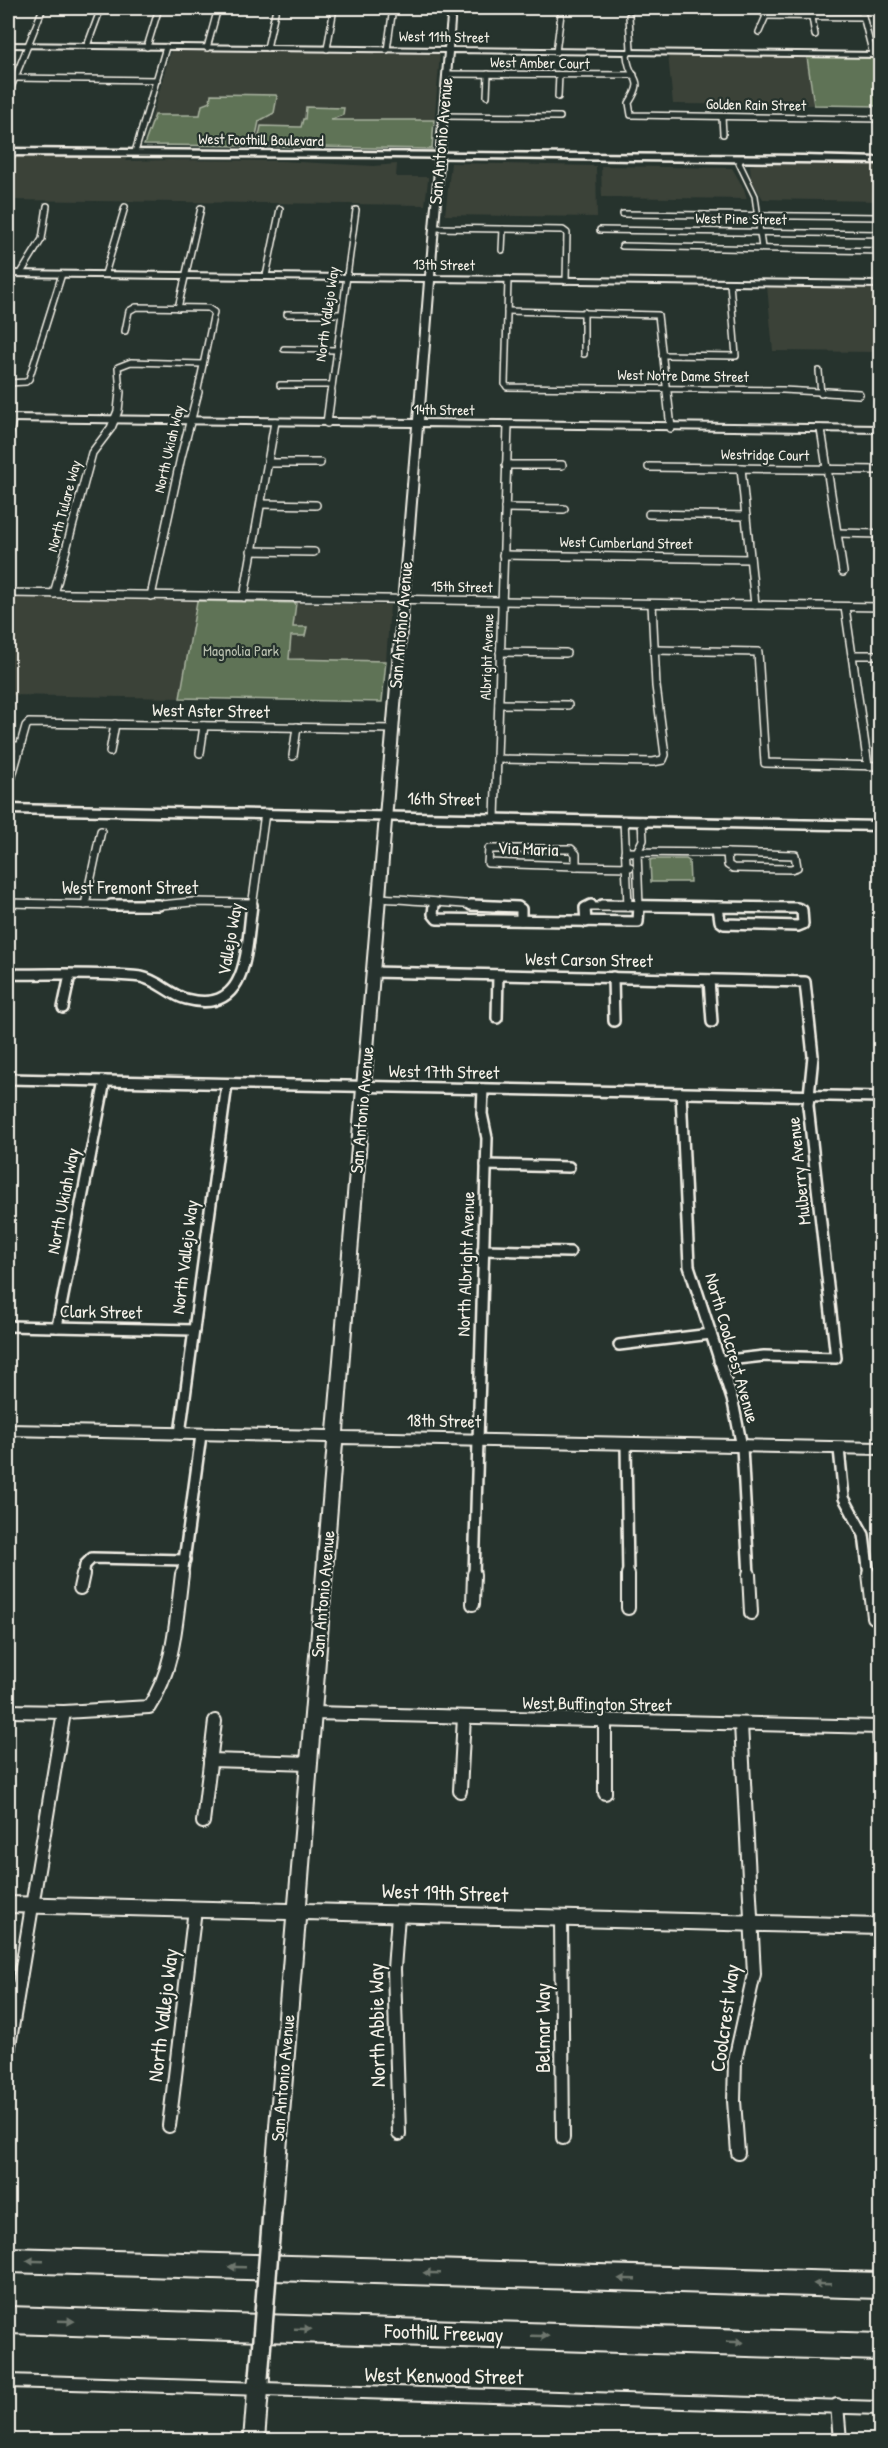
<svg xmlns="http://www.w3.org/2000/svg" width="888" height="2448" font-family="'Patrick Hand',sans-serif">
<style>
.built{fill:#3b4239}
.green{fill:#5e7356;stroke:#a9b29f;stroke-width:1.5}
.lines{fill:none;stroke-linecap:round;stroke-linejoin:round}
.street-far3-casing{stroke:#f4f1e8;stroke-width:8}
.street-far2-casing{stroke:#f4f1e8;stroke-width:10}
.street-far1-casing{stroke:#f4f1e8;stroke-width:14}
.street-casing{stroke:#f4f1e8;stroke-width:16}
.secondary-casing{stroke:#f4f1e8;stroke-width:4}
.primary-casing{stroke:#f4f1e8;stroke-width:5}
.highway-casing{stroke:#f4f1e8;stroke-width:4}
.street-far3{stroke:#26332d;stroke-width:5}
.street-far2{stroke:#26332d;stroke-width:7}
.street-far1{stroke:#26332d;stroke-width:9}
.street{stroke:#26332d;stroke-width:12}
.secondary{fill:#26332d;fill-rule:evenodd}
.primary{fill:#26332d;fill-rule:evenodd}
.highway{fill:#26332d;fill-rule:evenodd}
.secondary-bridge-casing{stroke:#f4f1e8;stroke-width:22;stroke-linecap:butt}
.secondary-bridge{stroke:#26332d;stroke-width:17}
.oneway{fill:#6e766e}
.labels{text-anchor:middle;stroke-width:4.5;stroke-linejoin:round;paint-order:stroke}
.far-street-label{font-size:15px;fill:#f4f1e8;stroke:#26332d}
.far-park-label{font-size:15px;fill:#b8bfae;stroke:#26332d}
.street-label{font-size:18px;fill:#f4f1e8;stroke:#26332d}
.near-street-label{font-size:21px;fill:#f4f1e8;stroke:#26332d}
</style>
<rect width="100%" height="100%" fill="#26332d"/>
<filter id="ink" filterUnits="userSpaceOnUse"><feTurbulence type="fractalNoise" baseFrequency=".0167" numOctaves="2"/><feDisplacementMap in="SourceGraphic" scale="12" xChannelSelector="R" yChannelSelector="G"/><feConvolveMatrix kernelMatrix="1 2 1 2 8 2 1 2 1" color-interpolation-filters="sRGB"/></filter>
<g filter="url(#ink)">
<g class="built">
<polygon points="171,50 440,53 432,149 144,145"/>
<polygon points="668,55 807,57 814,105 673,104"/>
<polygon points="8,155 113,155 128,157 125,161 169,160 281,161 373,166 397,164 396,177 428,177 428,180 425,205 8,200"/>
<polygon points="451,163 596,166 597,217 445,215"/>
<polygon points="755,164 880,165 880,201 763,199 751,179 750,165"/>
<polygon points="601,166 732,168 744,189 747,199 602,197"/>
<polygon points="767,286 880,288 880,352 773,351"/>
<polygon points="8,598 197,601 180,698 8,695"/>
<polygon points="296,603 390,605 386,661 288,659"/>
</g>
<g class="green">
<polygon points="807,57 875,57 880,79 880,106 814,105"/>
<polygon points="211,94 276,95 277,97 274,113 259,121 255,141 250,146 144,145 155,115 200,115 202,105 210,102"/>
<polygon points="306,107 344,108 343,115 330,120 434,120 432,149 257,146 261,126 301,127 303,119 305,119"/>
<polygon points="197,601 296,603 293,627 307,627 305,636 291,636 289,659 386,661 382,702 180,698"/>
<polygon points="653,859 686,859 689,861 690,882 651,882 650,860"/>
</g>
<g class="lines">
<defs>
<g id="street-far3">
<polyline points="758,8 766,16 759,32"/>
<polyline points="861,8 873,55"/>
<path d="M629,16L631,50L627,55C629,83 647,75 629,103L631,115L880,119"/>
<polyline points="766,16 863,17"/>
<polyline points="812,17 815,35"/>
<polyline points="87,46 101,8"/>
<polyline points="147,47 159,8"/>
<polyline points="207,48 218,8"/>
<polyline points="267,48 276,8"/>
<polyline points="327,49 334,8"/>
<polyline points="387,50 393,8"/>
<polyline points="556,52 561,14"/>
<polyline points="446,74 634,75"/>
<polyline points="15,78 157,80"/>
<polyline points="8,95 43,8"/>
<polyline points="487,96 488,74"/>
<polyline points="558,97 559,75"/>
<polyline points="443,116 560,117"/>
<polyline points="722,117 723,134"/>
<polyline points="135,152 166,47"/>
<polyline points="741,159 739,163 755,196 762,248"/>
<polyline points="623,214 880,217"/>
<polyline points="434,228 563,230 567,233 566,281"/>
<polyline points="600,230 880,234"/>
<polyline points="622,246 880,251"/>
<polyline points="502,250 503,229"/>
<polyline points="21,273 42,239 47,206"/>
<polyline points="105,274 125,207"/>
<polyline points="266,276 280,209"/>
<polyline points="508,280 505,384 507,387 783,390 856,394"/>
<polyline points="178,308 201,208"/>
<polyline points="507,311 658,315 667,394"/>
<polyline points="584,312 584,354"/>
<polyline points="287,314 341,314"/>
<polyline points="125,331 129,311 136,307 208,308 214,312 197,394"/>
<polyline points="284,349 337,350"/>
<polyline points="662,355 736,356 730,283"/>
<polyline points="819,371 821,394"/>
<polyline points="8,383 26,382 29,379 62,274"/>
<polyline points="280,385 332,385"/>
<polyline points="120,394 118,367 131,362 203,364"/>
<polyline points="331,394 356,210"/>
</g>
<g id="street-far2">
<polyline points="667,392 671,428"/>
<polyline points="827,392 859,394"/>
<polyline points="327,423 331,392"/>
<polyline points="821,429 843,572"/>
<polyline points="8,442 12,418"/>
<polyline points="269,463 320,463"/>
<polyline points="506,465 562,465"/>
<polyline points="649,467 880,470"/>
<polyline points="741,468 755,605"/>
<polyline points="261,504 316,505"/>
<polyline points="505,508 564,509"/>
<polyline points="649,514 746,516"/>
<polyline points="837,533 880,534"/>
<polyline points="251,551 314,552"/>
<polyline points="503,555 750,559"/>
<polyline points="8,593 880,607"/>
<polyline points="54,594 92,453 111,428 118,411 120,392"/>
<polyline points="151,596 181,457 198,392"/>
<polyline points="244,597 275,422"/>
<polyline points="845,607 868,766"/>
<polyline points="655,650 758,652 765,763 880,766"/>
<polyline points="500,652 566,653"/>
<polyline points="852,655 880,655"/>
<polyline points="499,704 568,705"/>
<polyline points="8,746 21,746"/>
<polyline points="110,752 115,724"/>
<polyline points="200,753 204,726"/>
<polyline points="293,756 297,727"/>
<polyline points="497,759 653,762 663,760 665,755 656,686 652,604"/>
<polyline points="8,790 26,726 29,723 393,729"/>
<polyline points="495,818 508,425"/>
<polyline points="624,820 628,905"/>
<polygon points="489,849 571,849 576,854 576,866 488,863"/>
<polyline points="625,852 727,853"/>
<polygon points="727,853 795,855 797,867 791,869 733,868 728,865"/>
<polyline points="576,866 630,867"/>
<path d="M378,898C422,900 465,905 510,907"/>
<polyline points="8,903 150,906 192,902 252,903"/>
<polyline points="85,905 101,831"/>
<polyline points="252,907 265,813"/>
<polyline points="434,907 434,902"/>
<polyline points="588,907 697,907"/>
<polyline points="639,907 637,852 643,840 642,821"/>
</g>
<g id="street-far1">
<polyline points="111,905 159,905"/>
<polyline points="434,905 433,914 437,919 638,922 639,905"/>
<polyline points="471,905 518,907 521,909 521,920"/>
<polyline points="602,905 718,907"/>
<polygon points="718,907 797,908 802,910 803,924 798,926 724,924 720,921"/>
<polyline points="586,922 585,908 591,905"/>
<polyline points="372,972 805,982 813,1056 808,1106 836,1358 764,1356 719,1361"/>
<path d="M8,974C52,975 98,972 141,977C158,980 170,995 186,999C250,1016 246,946 252,905"/>
<polyline points="613,977 614,1021"/>
<polyline points="709,980 712,1022"/>
<polyline points="63,1008 70,975"/>
<polyline points="497,1018 498,975"/>
<polyline points="8,1079 880,1097"/>
<polyline points="681,1093 689,1266 733,1402 742,1447 749,1576"/>
<polyline points="486,1165 569,1167"/>
<polyline points="483,1250 570,1252"/>
<polyline points="8,1326 194,1330"/>
<polyline points="57,1327 105,1081"/>
<polyline points="619,1345 711,1334"/>
<polyline points="180,1434 227,1084"/>
<polyline points="626,1445 628,1576"/>
<polyline points="839,1449 844,1498 864,1535 869,1576"/>
<polyline points="83,1576 85,1565 92,1558 185,1560"/>
<polyline points="182,1576 201,1435"/>
<polyline points="474,1576 487,1138 482,1114 483,1089"/>
</g>
<g id="street">
<polyline points="628,1574 628,1608"/>
<polyline points="749,1574 751,1613"/>
<polyline points="869,1574 874,1617"/>
<polyline points="80,1588 83,1574"/>
<polyline points="473,1604 474,1574"/>
<path d="M8,1711L64,1712L149,1707C175,1668 176,1620 182,1574"/>
<polyline points="313,1713 880,1727"/>
<polyline points="605,1720 605,1793"/>
<polyline points="879,1727 880,1745"/>
<polyline points="210,1760 309,1763"/>
<polyline points="460,1791 464,1717"/>
<polyline points="203,1822 215,1721"/>
<polyline points="398,1915 394,1969 399,2134"/>
<polyline points="561,1919 563,2138"/>
<polyline points="8,2052 64,1712"/>
<polyline points="169,2126 195,1909"/>
<polyline points="738,2153 734,2101 735,2060 754,1974 741,1724"/>
<polyline points="8,2381 880,2408"/>
<polyline points="837,2405 840,2440"/>
</g>
<g id="secondary">
<polygon points="449,8 455,8 452,48 880,53 880,57 452,52 434,276 880,282 880,287 434,281 423,420 880,426 880,432 422,426 343,1432 880,1443 880,1454 342,1443 306,1904 880,1919 880,1934 305,1919 281,2212 279,2218 272,2221 265,2218 263,2212 287,1919 8,1912 8,1897 289,1904 328,1442 8,1435 8,1425 328,1431 413,426 8,421 8,415 414,420 425,281 8,276 8,271 426,276 445,52 8,47 8,43 445,48"/>
<polygon points="259,2368 266,2371 269,2378 264,2440 244,2440 249,2378 252,2371"/>
</g>
<g id="primary">
<polygon points="8,149 803,156 880,158 880,163 393,157 8,155"/>
<polygon points="8,805 880,822 880,830 8,813"/>
</g>
<g id="highway">
<polygon points="8,2248 880,2273 880,2298 8,2272"/>
<polygon points="8,2307 880,2334 880,2360 8,2333"/>
</g>
</defs>
<use href="#street-far3" class="street-far3-casing"/>
<use href="#street-far2" class="street-far2-casing"/>
<use href="#street-far1" class="street-far1-casing"/>
<use href="#street" class="street-casing"/>
<use href="#secondary" class="secondary-casing"/>
<use href="#primary" class="primary-casing"/>
<use href="#highway" class="highway-casing"/>
<use href="#street-far3" class="street-far3"/>
<use href="#street-far2" class="street-far2"/>
<use href="#street-far1" class="street-far1"/>
<use href="#street" class="street"/>
<use href="#secondary" class="secondary"/>
<use href="#primary" class="primary"/>
<use href="#highway" class="highway"/>
<defs>
<polyline id="secondary-bridge" points="259,2378 272,2212"/>
</defs>
<use href="#secondary-bridge" class="secondary-bridge-casing"/>
<use href="#secondary-bridge" class="secondary-bridge"/>
</g>
<defs><path id="oneway-solid" d="M-6-.8H1V-3.2L6.5 0L1 3.2V.8H-6Z" transform="scale(1.5)"/></defs>
<g class="oneway">
<use href="#oneway-solid" transform="translate(35 2261) rotate(-178)"/>
<use href="#oneway-solid" transform="translate(237 2267) rotate(-178)"/>
<use href="#oneway-solid" transform="translate(432 2273) rotate(-178)"/>
<use href="#oneway-solid" transform="translate(627 2279) rotate(-178)"/>
<use href="#oneway-solid" transform="translate(822 2284) rotate(-178)"/>
<use href="#oneway-solid" transform="translate(66 2321) rotate(2)"/>
<use href="#oneway-solid" transform="translate(303 2329) rotate(2)"/>
<use href="#oneway-solid" transform="translate(540 2336) rotate(2)"/>
<use href="#oneway-solid" transform="translate(735 2342) rotate(2)"/>
</g>
</g>
<g class="labels">
<g class="far-street-label">
<text transform="translate(444 37) rotate(1)" y="5">West 11th Street</text>
<text transform="translate(540 63) rotate(1)" y="5">West Amber Court</text>
<text transform="translate(756 105) rotate(1)" y="5">Golden Rain Street</text>
<text transform="translate(261 140) rotate(1)" y="5">West Foothill Boulevard</text>
<text transform="translate(741 219) rotate(1)" y="5">West Pine Street</text>
<text transform="translate(444 265) rotate(1)" y="5">13th Street</text>
<text transform="translate(327 314) rotate(-82)" y="5">North Vallejo Way</text>
<text transform="translate(683 376) rotate(1)" y="5">West Notre Dame Street</text>
<text transform="translate(444 410) rotate(1)" y="5">14th Street</text>
<text transform="translate(169 449) rotate(-77)" y="5">North Ukiah Way</text>
<text transform="translate(765 455) rotate(1)" y="5">Westridge Court</text>
<text transform="translate(64 506) rotate(-75)" y="5">North Tulare Way</text>
<text transform="translate(626 543) rotate(1)" y="5">West Cumberland Street</text>
<text transform="translate(462 587) rotate(1)" y="5">15th Street</text>
<text transform="translate(487 657) rotate(-88)" y="5">Albright Avenue</text>
</g>
<g class="far-park-label">
<text x="241" y="656">Magnolia Park</text>
</g>
<g class="street-label">
<text transform="translate(441 141) rotate(-85)" y="6">San Antonio Avenue</text>
<text transform="translate(401 625) rotate(-85)" y="6">San Antonio Avenue</text>
<text transform="translate(211 711) rotate(1)" y="6">West Aster Street</text>
<text transform="translate(444 799) rotate(1)" y="6">16th Street</text>
<text transform="translate(528 849) rotate(2)" y="6">Via Maria</text>
<text x="130" y="894">West Fremont Street</text>
<text transform="translate(230 939) rotate(-80)" y="6">Vallejo Way</text>
<text transform="translate(589 960) rotate(1)" y="6">West Carson Street</text>
<text transform="translate(444 1072) rotate(1)" y="6">West 17th Street</text>
<text transform="translate(362 1110) rotate(-85)" y="6">San Antonio Avenue</text>
<text transform="translate(799 1171) rotate(-96)" y="6">Mulberry Avenue</text>
<text transform="translate(63 1201) rotate(-79)" y="6">North Ukiah Way</text>
<text transform="translate(185 1257) rotate(-83)" y="6">North Vallejo Way</text>
<text transform="translate(466 1264) rotate(-88)" y="6">North Albright Avenue</text>
<text transform="translate(101 1312) rotate(1)" y="6">Clark Street</text>
<text transform="translate(732 1348) rotate(74)" y="6">North Coolcrest Avenue</text>
<text transform="translate(444 1421) rotate(1)" y="6">18th Street</text>
<text transform="translate(323 1594) rotate(-85)" y="6">San Antonio Avenue</text>
<text transform="translate(597 1704) rotate(1)" y="6">West Buffington Street</text>
<text transform="translate(283 2078) rotate(-85)" y="6">San Antonio Avenue</text>
</g>
<g class="near-street-label">
<text transform="translate(445 1893) rotate(2)" y="7">West 19th Street</text>
<text transform="translate(163 2015) rotate(-83)" y="7">North Vallejo Way</text>
<text transform="translate(725 2018) rotate(-82)" y="7">Coolcrest Way</text>
<text transform="translate(377 2025) rotate(-91)" y="7">North Abbie Way</text>
<text transform="translate(543 2028) rotate(-90)" y="7">Belmar Way</text>
<text transform="translate(444 2333) rotate(2)" y="7">Foothill Freeway</text>
<text transform="translate(444 2376) rotate(1)" y="7">West Kenwood Street</text>
</g>
</g>
<rect width="888" height="2448" fill="none" stroke="#26332d" stroke-width="30"/>
<rect x="15" y="15" width="858" height="2418" fill="none" stroke="#f4f1e8" stroke-width="2" filter="url(#ink)"/>
</svg>
